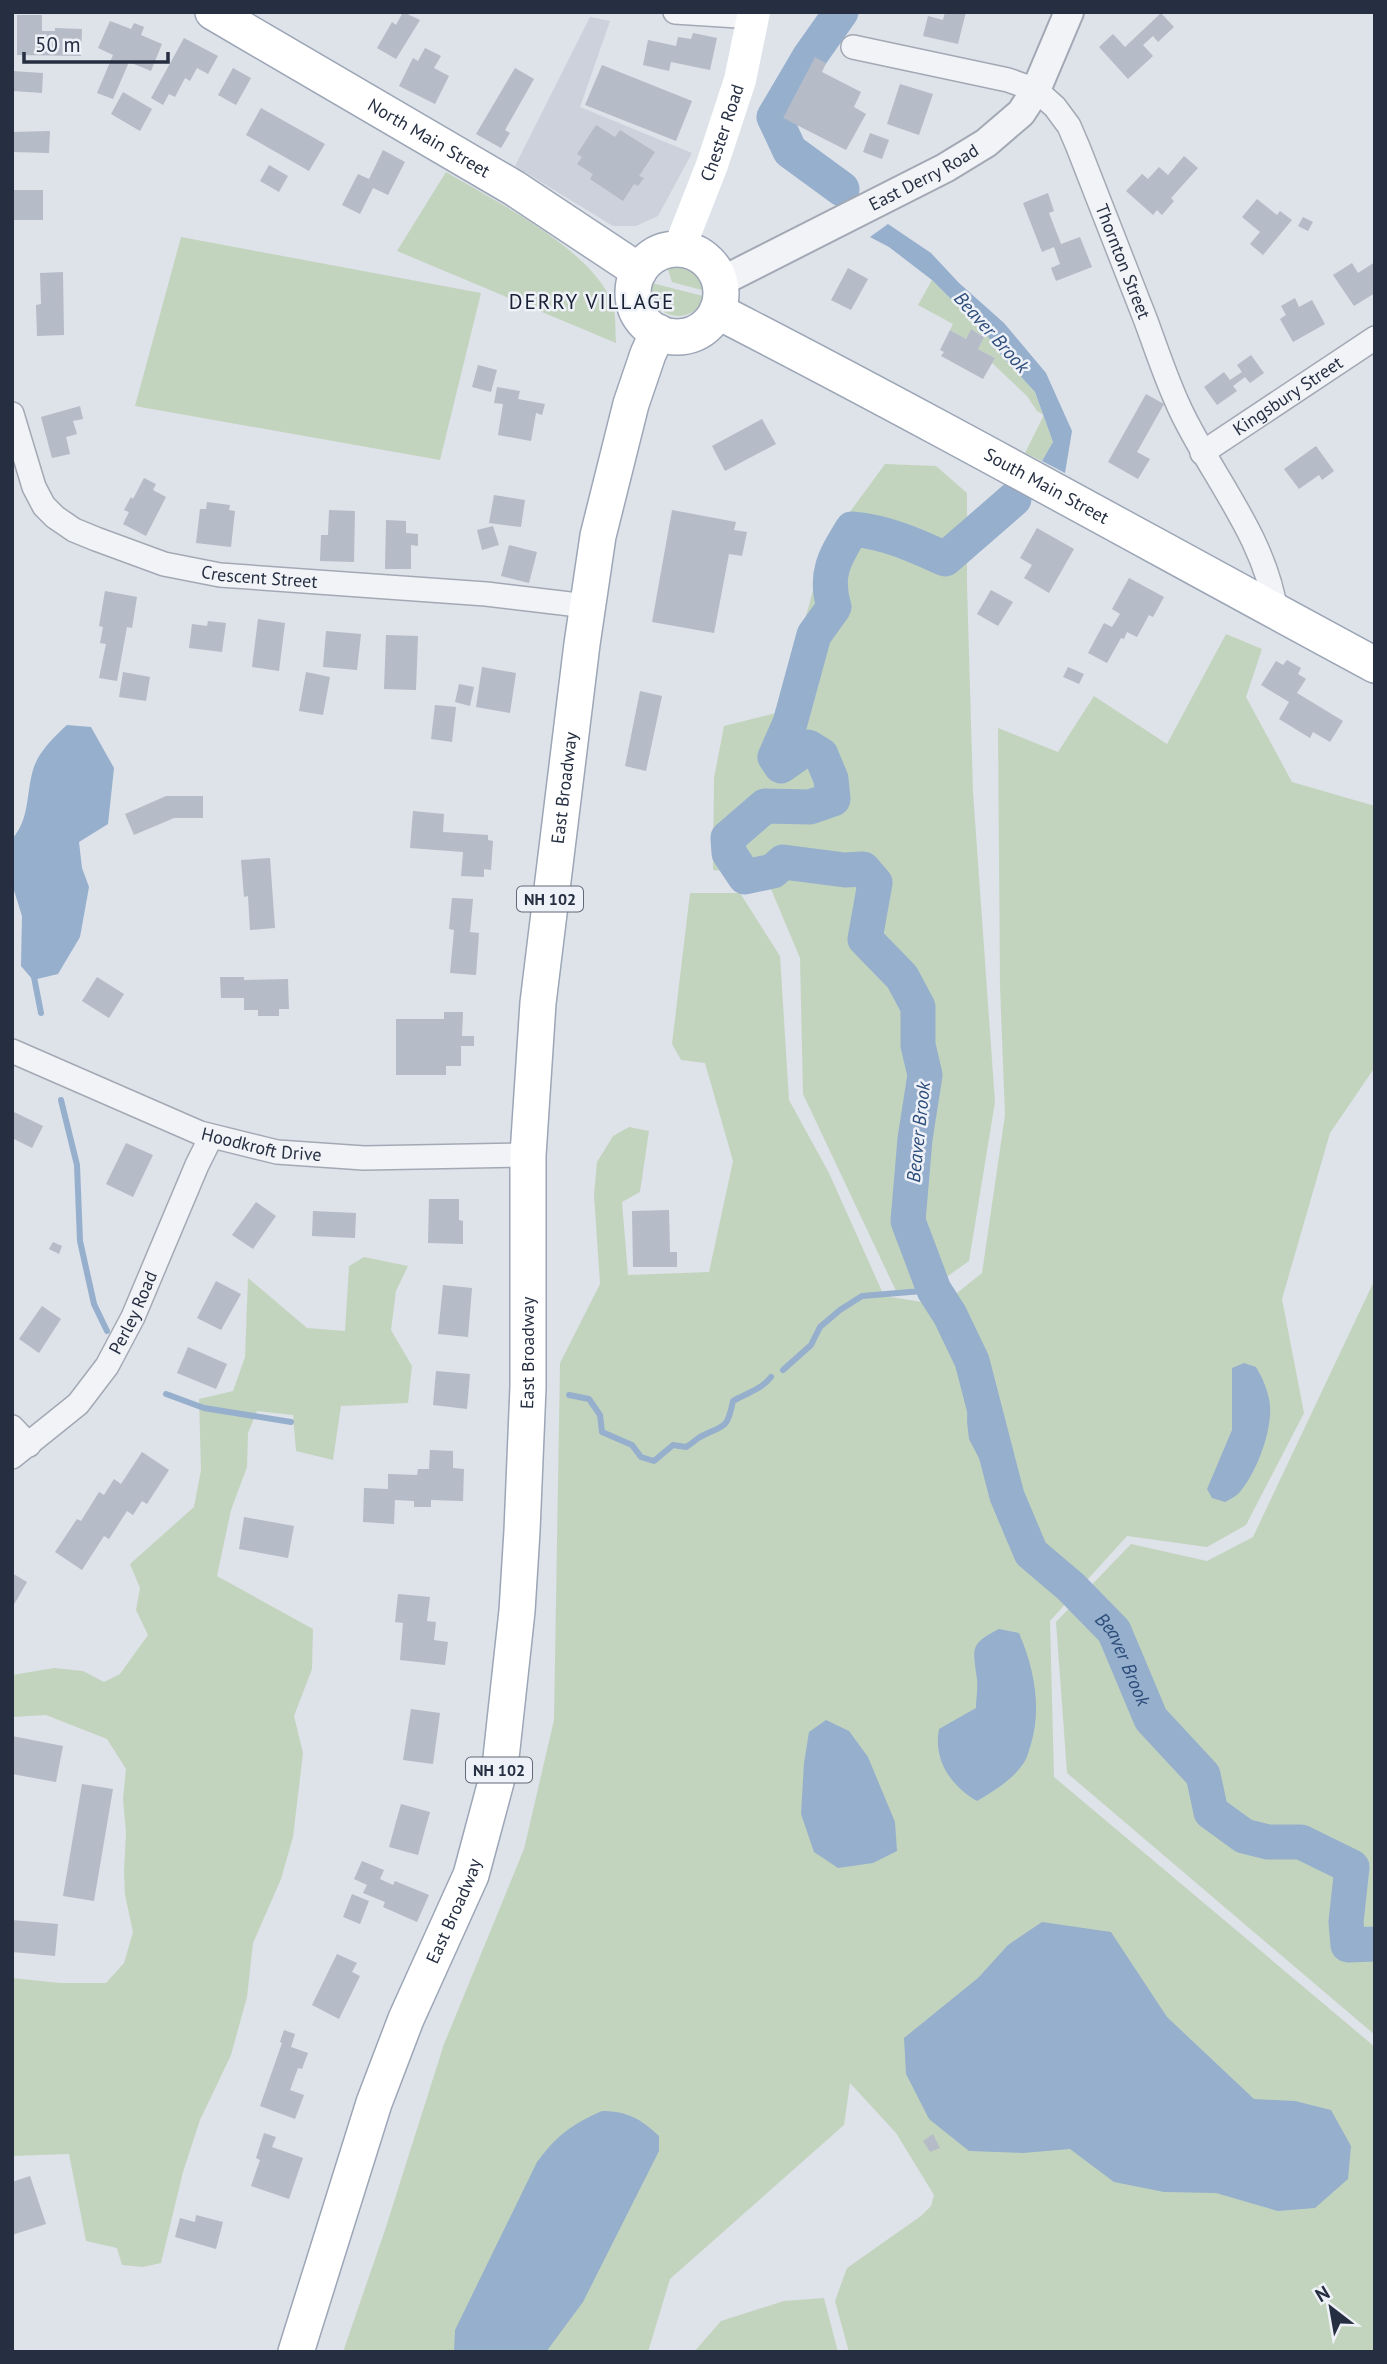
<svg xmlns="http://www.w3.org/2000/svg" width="1387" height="2364" font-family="'PT Sans',sans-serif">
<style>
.built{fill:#ccd1dc}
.green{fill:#c3d4be}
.water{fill:#95afcd}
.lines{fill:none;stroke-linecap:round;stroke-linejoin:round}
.stream{stroke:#95afcd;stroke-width:6}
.river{stroke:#95afcd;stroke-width:35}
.building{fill:#b5bbc7}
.minor-casing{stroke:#a3a9b4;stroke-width:26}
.tertiary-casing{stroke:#a3a9b4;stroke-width:32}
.primary-casing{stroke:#9ca6b6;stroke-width:38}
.minor{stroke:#f1f3f7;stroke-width:23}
.tertiary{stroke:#f1f3f7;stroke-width:28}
.secondary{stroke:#fff;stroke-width:32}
.primary{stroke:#fff;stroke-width:35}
.labels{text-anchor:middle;stroke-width:5;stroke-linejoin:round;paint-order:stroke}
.shield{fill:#eef1f7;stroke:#626978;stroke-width:2}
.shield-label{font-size:16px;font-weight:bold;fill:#262f42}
.street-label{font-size:18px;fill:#262f42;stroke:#eef1f7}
.water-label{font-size:19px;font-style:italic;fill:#2c4c7a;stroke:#eef1f7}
.quarter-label{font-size:21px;letter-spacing:2px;fill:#182033;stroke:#eef1f7}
</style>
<rect width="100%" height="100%" fill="#dee2e9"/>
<polygon class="built" points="590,17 610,21 580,107 692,153 658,216 636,226 613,226 515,166"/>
<g class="green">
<path d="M446,172C493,200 602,254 614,310C616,321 615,332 616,343L397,251Z"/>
<polygon points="181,237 481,293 440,460 135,406"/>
<path d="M673,262C690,262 708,273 709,292L672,282L666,264Z"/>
<polygon points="932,280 987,335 1001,355 1035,392 1053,442 1042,461 1025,453 1044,415 1037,411 1027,396 992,363 995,358 978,349 984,336 971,330 966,339 950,330 953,324 918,305"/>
<path d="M648,282L707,297C690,329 648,318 648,282Z"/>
<polygon points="885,464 936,466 967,493 967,585 973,792 995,1102 969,1261 934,1286 896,1291 803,1094 800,958 765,875 713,870 714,778 724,726 780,712 825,546"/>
<polygon points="1226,634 1262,649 1246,697 1292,782 1375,806 1375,1067 1330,1133 1282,1299 1304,1413 1246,1525 1207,1547 1127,1536 1050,1621 1054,1777 1375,2047 1375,2352 849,2352 835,2301 847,2268 921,2216 931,2206 934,2195 896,2133 850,2083 844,2125 670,2279 648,2352 343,2352 385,2230 444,2044 524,1849 554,1720 560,1363 600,1284 594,1195 597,1162 613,1136 629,1127 649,1131 640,1192 622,1202 628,1275 709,1272 733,1161 705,1063 681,1060 672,1044 690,893 740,893 780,956 789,1100 829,1173 884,1296 942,1305 982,1273 1005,1115 1000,987 998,728 1058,752 1094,696 1167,744"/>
<polygon points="364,1257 408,1266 396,1291 391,1330 412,1366 408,1403 341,1406 333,1460 296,1451 293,1415 257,1411 248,1433 247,1467 231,1510 217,1576 313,1629 312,1669 294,1716 303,1753 293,1837 281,1879 253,1943 247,1997 231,2055 200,2120 183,2172 161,2263 143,2267 122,2265 117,2248 86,2241 69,2154 12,2156 12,1978 60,1983 106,1983 124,1963 133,1932 125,1895 124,1872 126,1832 123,1799 126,1769 107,1739 46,1715 12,1717 12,1675 54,1668 83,1671 104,1682 120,1674 148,1635 136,1610 140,1588 130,1564 194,1507 201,1470 199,1399 233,1391 245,1357 248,1278 307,1328 345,1331 349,1266"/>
<polygon points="1375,1279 1375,2035 1067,1773 1056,1622 1131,1544 1207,1561 1253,1537"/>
<polygon points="824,2298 838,2352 694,2352 721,2321 784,2301"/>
</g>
<g class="water">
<polygon points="888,224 931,253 959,283 1004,323 1046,373 1072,431 1065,473 1042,461 1053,442 1035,392 1001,355 987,335 932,280 889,247 870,237"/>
<path d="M67,725L91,727L114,768L108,824L79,842L82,868L89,887L80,937L58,974L33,980L21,966L22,916L12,884V839C30,819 26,794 33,770C38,752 54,737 67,725Z"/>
<polygon points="947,1288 953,1302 979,1343 987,1428 994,1449 1022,1488 1036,1540 1022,1541 1014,1528 996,1483 982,1464 969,1439 967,1422 968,1400 963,1358 955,1337 933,1296"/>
<path d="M1244,1363L1256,1367C1262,1377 1267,1388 1269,1399C1275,1425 1257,1473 1239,1493C1235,1497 1230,1499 1225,1502L1212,1498L1207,1489L1232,1430V1368Z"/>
<path d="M999,1629L1019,1633C1034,1668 1042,1707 1031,1744C1029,1750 1027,1759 1023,1764C1011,1781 994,1791 977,1801C951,1786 933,1760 939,1729L976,1708C976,1699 978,1688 977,1679C973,1649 969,1644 999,1629Z"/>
<polygon points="826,1720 849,1731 868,1757 895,1822 897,1851 873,1863 838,1868 814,1852 801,1814 804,1763 809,1732"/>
<polygon points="1042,1922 1111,1932 1167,2017 1254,2099 1295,2101 1331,2110 1351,2146 1348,2179 1315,2208 1278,2211 1216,2193 1164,2192 1114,2182 1070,2149 1023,2153 969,2151 929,2119 906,2074 904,2038 978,1978 1008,1945"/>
<path d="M602,2111C627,2111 641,2119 659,2136V2151L583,2302L546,2352H454L455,2330L537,2162C557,2135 571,2125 602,2111Z"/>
</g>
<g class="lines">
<g class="stream">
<polyline points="33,972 41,1013"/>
<polyline points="61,1100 77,1165 80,1241 94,1304 107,1331"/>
<polyline points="783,1370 811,1345 820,1327 840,1310 862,1296 934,1290"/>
<polyline points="166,1394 204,1408 291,1422"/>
<path d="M569,1395L589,1399L600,1415L602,1432L632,1445L641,1457L654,1461L673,1445L686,1447C692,1444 695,1440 700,1437C724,1424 727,1431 733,1401C747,1393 762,1389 771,1377"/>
</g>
<g class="river">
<polyline points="841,12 810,56 774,117 790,151 842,189"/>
<path id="s1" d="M1014,499L945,559C915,545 886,532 852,529C835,557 824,574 834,607L814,635L790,723L775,757L781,766L808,747L821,755L831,779L833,799L810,807L765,806L728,838L729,853L745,877L773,871L783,862L845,870L863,869L875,883L865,939L902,977L918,1007V1045L925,1075L915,1139L908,1221L934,1290L950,1315L972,1361L1007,1496L1031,1553L1071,1587L1114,1631L1151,1719L1203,1775L1211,1812L1244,1836L1268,1842H1301L1352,1867L1346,1922L1348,1945L1375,1944"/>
</g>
</g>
<g class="building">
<polygon points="403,12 420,20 396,59 377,48 392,22 396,25"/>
<polygon points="945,12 966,12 958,44 923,36 928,16 943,20"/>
<polygon points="1161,13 1174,27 1158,42 1153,36 1143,45 1153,56 1128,79 1099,47 1113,34 1125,47"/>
<polygon points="17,15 42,15 42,31 55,31 55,28 82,29 81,56 17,55"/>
<polygon points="110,21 131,29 134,23 144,27 141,35 162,44 151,71 129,62 113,99 97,93 113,55 98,48"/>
<polygon points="693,33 717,38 710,70 671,62 669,71 643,65 648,40 676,46 678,37 691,39"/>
<polygon points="184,38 218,56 208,74 197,68 190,81 185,78 175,97 169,94 163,105 151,98"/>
<polygon points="425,48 441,56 434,68 449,76 435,104 399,86 413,58 418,61"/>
<polygon points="815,57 826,63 822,72 861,92 854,107 866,114 846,150 783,118"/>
<polygon points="602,65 692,101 676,141 585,105"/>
<polygon points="233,68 251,78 236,105 218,95"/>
<polygon points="515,68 534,79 505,130 510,133 501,148 476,134"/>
<polygon points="12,71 43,73 42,93 12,91"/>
<polygon points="900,84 933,94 919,135 887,124"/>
<polygon points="123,92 152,109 140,131 111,114"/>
<polygon points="261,108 325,144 309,171 246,135"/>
<polygon points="596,125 615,137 620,130 655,152 639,176 644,178 638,186 634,184 623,201 590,179 593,174 577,164 582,157 577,154"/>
<polygon points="50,131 49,153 12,152 12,132"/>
<polygon points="870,133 889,140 882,159 863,152"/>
<polygon points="383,150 405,162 388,195 373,188 360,214 342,205 358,174 369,179"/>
<polygon points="1184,156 1198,168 1171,198 1174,201 1162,215 1157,210 1153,215 1126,191 1142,174 1148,179 1159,167 1168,175"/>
<polygon points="269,165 288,176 279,192 260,181"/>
<rect x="12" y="190" width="31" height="30"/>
<polygon points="1048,193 1054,211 1049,213 1061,244 1080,237 1092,267 1056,281 1051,268 1060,264 1054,247 1042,252 1023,203"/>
<polygon points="1257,199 1277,215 1280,211 1292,220 1263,255 1250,244 1260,232 1242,217"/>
<polygon points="1303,217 1313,222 1308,231 1298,226"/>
<polygon points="1375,262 1375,293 1354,306 1333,275 1352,263 1358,273"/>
<polygon points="848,268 868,279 851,310 831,300"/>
<polygon points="63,272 64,335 37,336 36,305 41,304 40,273"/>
<polygon points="1295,298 1299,307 1312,300 1325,324 1293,342 1280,319 1286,315 1281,306"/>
<polygon points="971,329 984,337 978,349 995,358 983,379 941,356 944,352 940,350 950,330 966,339"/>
<polygon points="1251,355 1264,373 1250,383 1245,377 1233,386 1237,391 1217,405 1204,387 1224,372 1230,380 1242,372 1237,365"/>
<polygon points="478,365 497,370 491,392 472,387"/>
<polygon points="497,387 520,391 518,399 545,404 542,415 536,413 531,441 498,435 503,404 494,403"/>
<polygon points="1146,394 1164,404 1137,452 1150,459 1138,479 1108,462"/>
<polygon points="80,406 83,419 73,421 77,434 66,437 70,454 52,458 41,417"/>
<polygon points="762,419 776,444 725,471 712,446"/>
<polygon points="1316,446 1334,471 1322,480 1319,475 1299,489 1284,469"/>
<polygon points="144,478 156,484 153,490 166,497 146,536 123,524 129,512 124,510 131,497 133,499"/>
<polygon points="494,495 525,500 521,527 489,523"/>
<polygon points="207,502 230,505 229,510 235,511 231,547 196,543 200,509 206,509"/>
<polygon points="329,510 355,511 354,562 320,561 321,535 328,535"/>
<polygon points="672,510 736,522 734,530 747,532 742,556 729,554 714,633 652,622"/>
<polygon points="386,520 406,521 406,533 418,534 418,546 411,545 411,569 385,569"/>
<polygon points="493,526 499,545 482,550 477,530"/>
<polygon points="1037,528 1074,549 1049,593 1024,578 1032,565 1020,558"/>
<polygon points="509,545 537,552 529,583 501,576"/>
<polygon points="1129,578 1164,597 1153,617 1149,615 1137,637 1127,632 1124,639 1121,638 1107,663 1088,653 1104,623 1112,627 1120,614 1112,609"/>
<polygon points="991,590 1013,602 998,626 977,614"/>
<polygon points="105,591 137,597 132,628 127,627 117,681 99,678 106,644 100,643 103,627 99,626"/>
<polygon points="258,619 285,623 279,671 252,667"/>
<polygon points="208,621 226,623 222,652 189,648 192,624 207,626"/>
<polygon points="326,631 361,634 357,670 323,667"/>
<polygon points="386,635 418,636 416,690 384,689"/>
<polygon points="1287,660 1301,668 1298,674 1306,679 1297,693 1343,721 1330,742 1313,732 1310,738 1279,719 1289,702 1261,685 1276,661 1283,665"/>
<polygon points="482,667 516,673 510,713 476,707"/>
<polygon points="1068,667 1084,674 1079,684 1063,677"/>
<polygon points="123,672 150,677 146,701 119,697"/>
<polygon points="306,672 330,677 323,715 299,711"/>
<polygon points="459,684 474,687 470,706 455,702"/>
<polygon points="640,691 662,696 646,771 625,766"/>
<polygon points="435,705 456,707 452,742 431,739"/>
<polygon points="166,796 203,796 203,818 174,818 134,835 125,814"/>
<polygon points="413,811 444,814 443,832 488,835 488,840 493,841 491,870 484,869 484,877 461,876 463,852 410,848"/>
<polygon points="270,858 275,928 250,930 248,896 244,897 241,860"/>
<polygon points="452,898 473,899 470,932 479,933 476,975 450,973 454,930 449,929"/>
<polygon points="97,977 124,994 109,1018 82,1001"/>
<polygon points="220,977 244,977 244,980 288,979 289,1009 279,1009 279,1016 258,1016 258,1010 244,1010 244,998 221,998"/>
<polygon points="444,1012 463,1012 462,1036 474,1036 474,1046 461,1046 461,1066 446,1066 446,1075 396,1075 396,1019 444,1019"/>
<polygon points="12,1111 43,1126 32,1148 12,1138"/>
<polygon points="126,1143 153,1155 133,1197 106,1184"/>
<polygon points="429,1199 459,1199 459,1220 463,1221 463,1244 428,1243"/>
<polygon points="256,1202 276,1216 253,1249 232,1235"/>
<polygon points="669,1210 670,1252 677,1252 677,1267 633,1267 632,1211"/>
<polygon points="313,1211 356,1213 355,1238 312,1236"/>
<polygon points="53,1242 62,1246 59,1254 49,1249"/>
<polygon points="216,1281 241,1294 221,1330 197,1318"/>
<polygon points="443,1285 472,1288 468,1337 438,1334"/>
<polygon points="42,1306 61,1319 39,1353 19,1339"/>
<polygon points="188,1347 227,1364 216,1389 177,1373"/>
<polygon points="436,1371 470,1374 467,1409 433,1405"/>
<polygon points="430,1450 453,1451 453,1468 464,1469 463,1501 431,1500 431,1507 414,1507 414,1501 395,1500 394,1524 363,1522 364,1488 388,1489 388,1474 417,1475 418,1469 429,1469"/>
<polygon points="142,1452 169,1470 147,1504 142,1501 133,1515 127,1511 109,1539 104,1536 82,1570 55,1552 77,1519 81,1521 99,1492 104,1495 114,1479 121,1484"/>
<polygon points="244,1517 294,1526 288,1558 239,1549"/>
<polygon points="12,1573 27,1582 12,1608"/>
<polygon points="398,1594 430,1597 427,1621 436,1622 434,1640 448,1642 445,1665 400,1660 403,1623 395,1622"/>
<polygon points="411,1709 440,1713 433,1764 403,1760"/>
<polygon points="12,1736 63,1746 56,1782 12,1774"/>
<polygon points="82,1784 113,1789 94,1901 63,1896"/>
<polygon points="401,1804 430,1812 418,1855 389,1847"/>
<polygon points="362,1861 384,1870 380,1879 393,1885 395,1881 429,1895 417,1922 383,1907 385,1902 363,1893 367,1885 354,1879"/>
<polygon points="352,1894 369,1901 360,1924 343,1917"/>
<polygon points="12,1920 58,1924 55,1956 12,1952"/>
<polygon points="337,1954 357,1963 352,1972 360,1976 339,2019 312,2005"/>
<polygon points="284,2030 295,2034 291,2047 308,2053 302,2069 298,2068 290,2090 304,2095 295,2119 260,2106 282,2043 280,2042"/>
<polygon points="264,2133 276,2137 272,2147 303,2158 289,2199 251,2186 260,2160 256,2158"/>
<polygon points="933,2134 940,2148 930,2152 923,2141"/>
<polygon points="30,2176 46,2224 12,2235 12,2182"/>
<polygon points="196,2215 223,2222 216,2249 175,2237 180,2218 195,2222"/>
</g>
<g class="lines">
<defs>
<g id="minor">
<polyline points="675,12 753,17"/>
<path id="s2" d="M853,47L1008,80L1036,90L1055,107L1069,126L1078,147C1101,205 1123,263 1146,321C1157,351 1167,382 1181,411C1213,478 1265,537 1276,612"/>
<path id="s3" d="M12,414L34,487L44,506L55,517L74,530L96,539L164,564L220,575L486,594L587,606"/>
<path id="s4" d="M1202,453L1375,338"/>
<path id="s5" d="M12,1051L200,1133L277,1152L364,1158L528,1155"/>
<polyline points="12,1427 29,1445"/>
<path id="s6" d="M12,1457L78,1404L107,1366L133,1317L197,1165L211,1137"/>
</g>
<g id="tertiary">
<path id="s7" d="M720,282L945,168L986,143L1021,113L1036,90L1069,12"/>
</g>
<g id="primary">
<path id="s9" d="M213,12L514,188L639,271"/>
<circle cx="677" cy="293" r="44"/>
<path id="s10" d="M717,311C939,425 1156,547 1375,665"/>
<path id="s11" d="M296,2352L374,2103L406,2019L471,1875L500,1767L517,1611L522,1531L528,1387V1155L538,1003L582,644L598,536L631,404L648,354L658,332"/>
</g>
</defs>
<use href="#minor" class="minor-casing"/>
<use href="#tertiary" class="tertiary-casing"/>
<use href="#primary" class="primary-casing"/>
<use href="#minor" class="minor"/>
<use href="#tertiary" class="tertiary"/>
<path class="secondary" id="s8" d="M679,249L712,165L740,80L754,12"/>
<use href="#primary" class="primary"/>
</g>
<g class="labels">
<g class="shield">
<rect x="517" y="886.5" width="66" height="25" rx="5"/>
<rect x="466" y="1757.5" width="66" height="25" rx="5"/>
</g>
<g class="shield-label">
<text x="550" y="905">NH 102</text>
<text x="499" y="1776">NH 102</text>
</g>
<g class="street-label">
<text dy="6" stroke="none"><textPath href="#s8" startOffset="124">Chester Road</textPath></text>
<text dy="6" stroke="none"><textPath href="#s9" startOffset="250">North Main Street</textPath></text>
<text dy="6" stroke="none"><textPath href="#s7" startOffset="229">East Derry Road</textPath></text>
<text dy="6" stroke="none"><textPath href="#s2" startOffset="383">Thornton Street</textPath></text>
<text dy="6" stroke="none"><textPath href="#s4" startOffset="103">Kingsbury Street</textPath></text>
<text dy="6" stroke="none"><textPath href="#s10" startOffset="373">South Main Street</textPath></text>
<text dy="6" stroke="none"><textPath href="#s3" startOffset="329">Crescent Street</textPath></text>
<text dy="6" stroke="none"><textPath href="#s11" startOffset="1603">East Broadway</textPath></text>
<text dy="6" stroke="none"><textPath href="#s5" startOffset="268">Hoodkroft Drive</textPath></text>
<text dy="6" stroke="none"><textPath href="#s6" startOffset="192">Perley Road</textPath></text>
<text dy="6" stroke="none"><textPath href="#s11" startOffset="1036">East Broadway</textPath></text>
<text dy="6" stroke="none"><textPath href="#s11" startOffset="469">East Broadway</textPath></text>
</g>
<g class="water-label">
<text transform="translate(992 332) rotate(48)" y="7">Beaver Brook</text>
<text transform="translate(918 1132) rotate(-84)" y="7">Beaver Brook</text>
<text dy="7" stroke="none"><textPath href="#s1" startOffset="1703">Beaver Brook</textPath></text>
</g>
<g class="quarter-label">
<text x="592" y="309">DERRY VILLAGE</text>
</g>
</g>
<rect width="1387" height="2364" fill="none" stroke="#262f42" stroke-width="28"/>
<g transform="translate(1331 2308) rotate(329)" stroke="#eef1f7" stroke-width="5" paint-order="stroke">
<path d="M0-5L12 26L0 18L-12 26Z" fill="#262f42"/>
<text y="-10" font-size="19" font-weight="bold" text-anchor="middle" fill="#262f42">N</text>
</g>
<path d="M24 52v10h144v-10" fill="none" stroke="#262f42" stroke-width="3.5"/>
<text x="35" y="52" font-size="21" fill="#262f42" stroke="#eef1f7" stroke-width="5" paint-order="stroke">50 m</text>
</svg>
